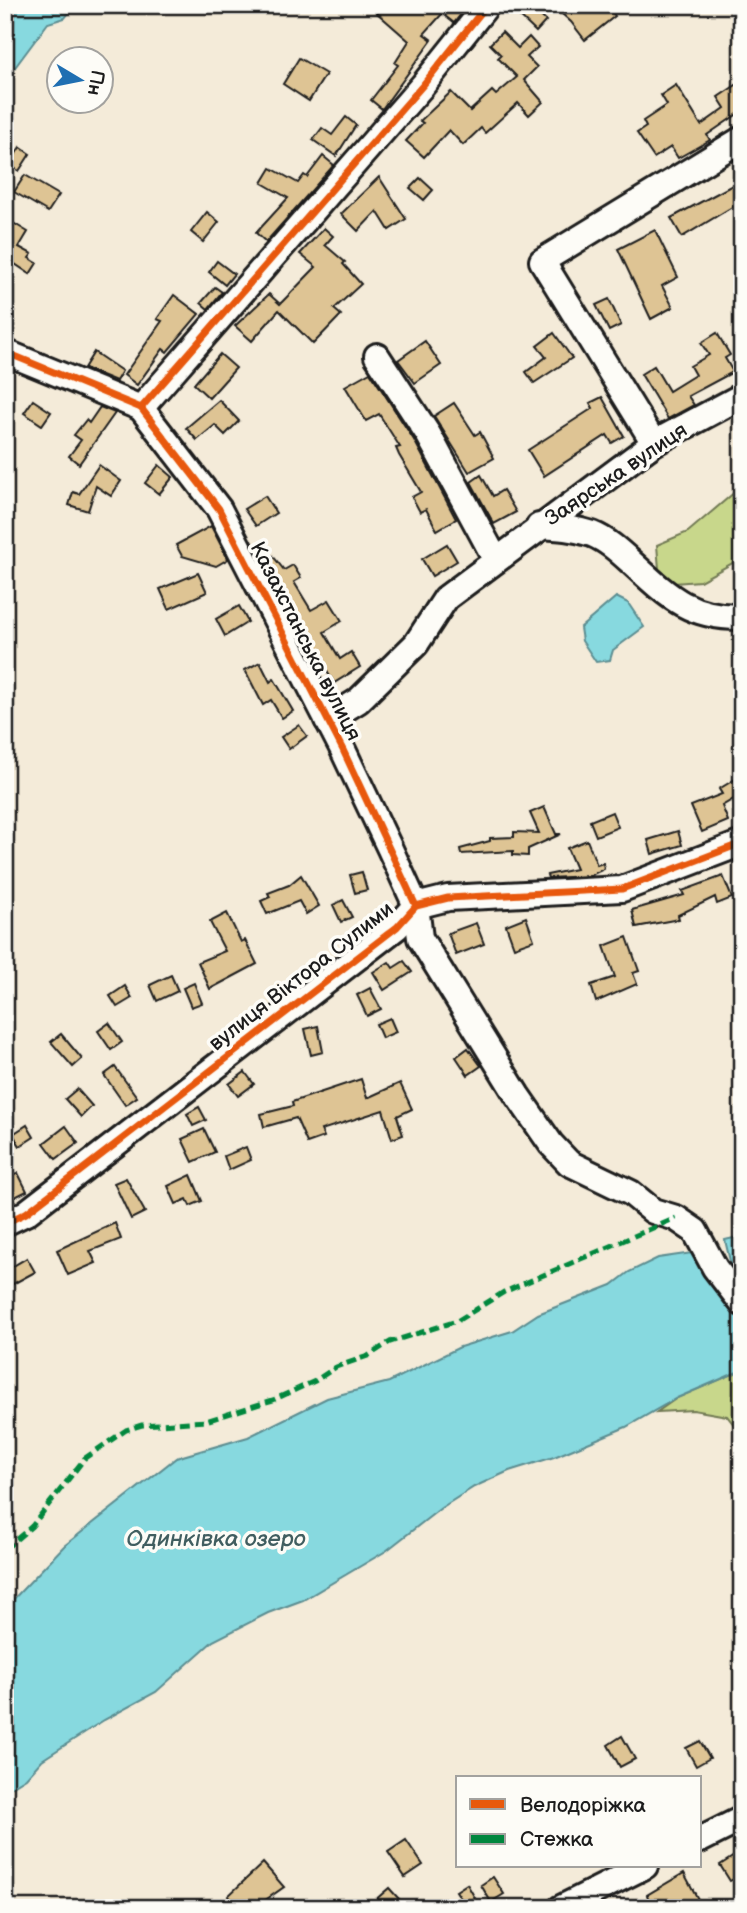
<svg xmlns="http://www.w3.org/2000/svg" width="747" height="1913" font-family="'Balsamiq Sans',sans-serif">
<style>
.green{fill:#c8d78b;stroke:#727a54;stroke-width:2}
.water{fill:#87d9df;stroke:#5c8d91;stroke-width:2}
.building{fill:#dec494;stroke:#1c1c1c;stroke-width:2}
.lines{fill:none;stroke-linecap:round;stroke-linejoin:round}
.minor-casing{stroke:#1c1c1c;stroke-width:30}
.minor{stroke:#fdfcf7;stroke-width:24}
.quiet{stroke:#00873e;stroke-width:5;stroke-dasharray:10 5;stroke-linecap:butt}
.cycleway-casing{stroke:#fdfcf7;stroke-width:11}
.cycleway{stroke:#e8590c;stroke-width:7}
.labels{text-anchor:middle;stroke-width:7;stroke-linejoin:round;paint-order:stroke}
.street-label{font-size:21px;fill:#1c1c1c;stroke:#fdfcf7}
.water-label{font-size:23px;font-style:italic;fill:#415e60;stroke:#fdfcf7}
</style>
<rect width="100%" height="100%" fill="#f4ebd9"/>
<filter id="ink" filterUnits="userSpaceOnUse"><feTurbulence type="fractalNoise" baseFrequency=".0143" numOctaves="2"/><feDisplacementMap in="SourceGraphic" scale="14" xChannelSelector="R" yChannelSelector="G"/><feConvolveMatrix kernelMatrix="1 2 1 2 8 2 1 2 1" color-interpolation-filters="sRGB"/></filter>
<g filter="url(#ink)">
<g class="green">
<polygon points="742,486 742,558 700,581 674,583 659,569 657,545 688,532"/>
<polygon points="742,1370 742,1435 727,1416 693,1410 657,1412 677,1398"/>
</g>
<g class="water">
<polygon points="5,5 75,5 65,18 48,23 13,70 5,74"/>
<polygon points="616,597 628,603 644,627 613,650 610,660 596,662 582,641 580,628"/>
<polygon points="742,1236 742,1286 734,1278 725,1240"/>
<polygon points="692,1253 701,1260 742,1320 742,1370 677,1398 626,1427 554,1457 509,1471 474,1487 441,1508 386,1551 303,1600 268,1613 213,1641 156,1692 104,1720 42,1760 26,1778 5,1791 5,1608 64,1546 176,1458 248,1437 327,1398 389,1382 460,1347 512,1331 538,1314 612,1285 629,1272 658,1258"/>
</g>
<g class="building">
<polygon points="368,5 432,5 442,14 424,34 432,40 382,109 371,100 398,65 395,63 409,41"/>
<polygon points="453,5 468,5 454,23 445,16"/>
<polygon points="523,5 529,5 546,21 536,32 516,13"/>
<polygon points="552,5 607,5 615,16 585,40 571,22"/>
<polygon points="502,32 518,48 529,37 538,47 527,57 537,67 524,80 543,102 529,115 518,103 485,133 481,128 463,145 449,130 424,157 406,141 423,123 420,121 451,92 470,111 492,91 496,95 517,77 498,58 501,55 490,44"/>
<polygon points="299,58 326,74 309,101 283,84"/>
<polygon points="742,81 742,111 707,135 710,140 678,158 671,147 654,158 637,133 646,127 643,121 667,105 661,95 676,85 701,125 725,108 718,97"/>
<polygon points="346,117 356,125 336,156 313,140 322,128 332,135"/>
<polygon points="20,147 30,154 19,171 9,165"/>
<polygon points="323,156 334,165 266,242 256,233 288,198 262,183 271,168 298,183 304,175 307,177"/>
<polygon points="25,175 59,195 48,212 14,192"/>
<polygon points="379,177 406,219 389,230 377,211 358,231 341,214"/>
<polygon points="420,178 433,190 424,200 410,188"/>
<polygon points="742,180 742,201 682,237 671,218"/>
<polygon points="207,212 219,222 203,242 191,232"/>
<polygon points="5,218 28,232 19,247 32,254 29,258 37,263 30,274 12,262 13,257 5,269"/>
<polygon points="324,228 333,236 325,245 345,262 343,264 361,284 334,309 341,315 313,344 279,310 252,341 235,326 269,294 280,304 316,267 300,254"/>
<polygon points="655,230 678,277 662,286 673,307 651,319 618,249"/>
<polygon points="217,261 234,274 225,285 209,272"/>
<polygon points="215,287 222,292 208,309 201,303"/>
<polygon points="174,295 199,314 167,352 163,349 137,385 124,375 162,321 157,319"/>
<polygon points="609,299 621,325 609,331 596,305"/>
<polygon points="554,333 572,358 534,383 526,372 546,357 537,346"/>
<polygon points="717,333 730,355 725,358 733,372 688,396 694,405 668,419 641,374 654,366 669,391 695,375 690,366 709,355 701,343"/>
<polygon points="425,341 441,365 415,383 398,360"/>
<polygon points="94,352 122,371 116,381 84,368"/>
<polygon points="220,354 236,368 209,398 194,384"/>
<polygon points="370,372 414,440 456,519 437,530 426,509 420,512 412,497 421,492 399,455 396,448 400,447 379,414 366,421 345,386"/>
<polygon points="602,397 624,436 612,443 607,435 544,476 528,450 593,408 590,403"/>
<polygon points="33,400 51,412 42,425 24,413"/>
<polygon points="219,400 239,421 225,435 215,425 197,440 186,428"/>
<polygon points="454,403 475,435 480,432 494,458 469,472 434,416"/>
<polygon points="100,407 115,413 79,464 69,456 81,440 74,435 86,420 89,423"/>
<polygon points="99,465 121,481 111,496 96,486 88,511 69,505 73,492 79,494"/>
<polygon points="159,465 173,477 159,494 145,483"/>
<polygon points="481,475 493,496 503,490 516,512 494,524 471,482"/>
<polygon points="265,496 276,513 256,526 244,509"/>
<polygon points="211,526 228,559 216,566 182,556 176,545"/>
<polygon points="447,544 457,561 432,576 422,559"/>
<polygon points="273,556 284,570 293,565 301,578 294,582 311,610 329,600 342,621 324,632 340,659 351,652 360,667 334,683 322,663 316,666 309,652 316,648 295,613 291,616 264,563"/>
<polygon points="198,573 207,592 169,609 160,589"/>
<polygon points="239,606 248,622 225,636 216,619"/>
<polygon points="260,662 270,682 274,679 293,711 282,718 271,700 263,705 245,670"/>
<polygon points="299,725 307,736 289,749 281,737"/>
<polygon points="742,775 742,794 722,806 728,821 702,832 691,806 722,794 719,789"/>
<polygon points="544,807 556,834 561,834 528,849 528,856 513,855 513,851 461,854 460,849 490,841 490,838 514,837 514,832 539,833 530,813"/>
<polygon points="612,812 618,827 596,836 590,821"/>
<polygon points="678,831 682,845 652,854 648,840"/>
<polygon points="587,840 597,865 603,863 604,869 589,876 548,878 547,875 576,869 567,848"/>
<polygon points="362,872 367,890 355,893 350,875"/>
<polygon points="301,875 319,906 306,914 299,901 267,914 261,901 270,897 268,893 289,885"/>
<polygon points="723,876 732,898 717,904 715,897 678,915 679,919 636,927 632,910 684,895 682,891"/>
<polygon points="343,900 352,917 341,922 333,905"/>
<polygon points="227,913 241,942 245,940 257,964 210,989 198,962 225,951 210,922"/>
<polygon points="526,917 534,940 514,947 506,925"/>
<polygon points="476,923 484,944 456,955 448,933"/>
<polygon points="627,937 639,971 633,973 637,984 596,1002 591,985 615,977 604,946"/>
<polygon points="404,961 412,972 384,990 373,972 389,962 393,968"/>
<polygon points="171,975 178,991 157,1001 150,985"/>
<polygon points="194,983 202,1003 191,1007 183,988"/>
<polygon points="125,986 132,998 117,1007 110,996"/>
<polygon points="370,988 381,1009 367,1016 357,995"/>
<polygon points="390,1018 396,1032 382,1038 376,1024"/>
<polygon points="109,1023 122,1042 111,1050 98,1031"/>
<polygon points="318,1026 323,1052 311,1055 305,1029"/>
<polygon points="61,1034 82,1059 73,1067 51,1042"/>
<polygon points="468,1048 481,1066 468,1075 456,1057"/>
<polygon points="115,1067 137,1097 125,1105 104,1075"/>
<polygon points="245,1072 254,1084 238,1096 229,1084"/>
<polygon points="361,1079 367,1098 400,1083 412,1109 397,1116 403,1135 392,1139 383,1110 321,1130 324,1137 307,1143 296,1118 264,1127 261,1114 293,1106 292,1102"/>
<polygon points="77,1089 92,1106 81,1117 65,1099"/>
<polygon points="199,1107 206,1120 193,1126 187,1114"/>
<polygon points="27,1125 34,1137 20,1146 13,1134"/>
<polygon points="66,1126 78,1143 56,1159 44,1143"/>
<polygon points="204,1129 215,1152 193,1162 182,1139"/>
<polygon points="246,1147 251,1160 229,1170 224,1156"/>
<polygon points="18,1173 27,1191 5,1202 5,1180"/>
<polygon points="191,1175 202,1201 190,1206 187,1199 176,1204 168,1186"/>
<polygon points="126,1178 145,1212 131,1219 114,1183"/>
<polygon points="115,1223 121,1239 90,1251 96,1263 68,1275 57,1250"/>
<polygon points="27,1258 35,1272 11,1285 5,1271"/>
<polygon points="622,1736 635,1759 620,1767 608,1745"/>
<polygon points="700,1741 710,1758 696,1766 686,1748"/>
<polygon points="406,1840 423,1865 405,1877 388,1852"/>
<polygon points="742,1851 742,1874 730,1881 720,1865"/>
<polygon points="263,1863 284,1887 254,1908 237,1908 228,1896"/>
<polygon points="684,1873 699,1901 687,1908 637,1908 649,1900 647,1895"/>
<polygon points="493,1877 504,1894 491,1902 481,1885"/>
<polygon points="467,1884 475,1898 465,1905 456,1891"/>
<polygon points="389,1888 399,1899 388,1908 366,1908"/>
</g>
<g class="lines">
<defs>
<g id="minor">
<polyline points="5,352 141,408 423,85 487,5"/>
<polyline points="377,356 428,434 496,560"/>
<polyline points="141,408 219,509 343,750 390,849 416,906 420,938 517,1095 551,1144 569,1163 631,1193 653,1211 676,1218 695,1231 715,1268 742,1303"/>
<polyline points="654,443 542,261 742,139"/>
<path d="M539,526C557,527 574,528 592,534C607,540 619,551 631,562C668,596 689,618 742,617"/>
<polyline points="327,720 358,701 416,644 446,598 654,443 742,396"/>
<polyline points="5,1223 26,1213 397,927 416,906 448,898 622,889 742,843"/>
<polyline points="700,1840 742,1819"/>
<polyline points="561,1908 645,1866"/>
</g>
</defs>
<use href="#minor" class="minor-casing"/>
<use href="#minor" class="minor"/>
<polyline class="quiet" points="5,1549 32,1526 85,1458 126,1430 142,1425 206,1421 273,1400 315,1381 336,1367 368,1356 390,1342 457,1321 504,1292 676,1218"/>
<defs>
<g id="cycleway">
<polyline points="5,352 141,408 423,85 487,5"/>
<polyline points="141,408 219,509 343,750 416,906"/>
<polyline points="5,1223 26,1213 397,927 416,906 448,898 622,889 742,843"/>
</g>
</defs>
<use href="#cycleway" class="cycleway-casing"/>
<use href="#cycleway" class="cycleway"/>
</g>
</g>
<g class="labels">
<g class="street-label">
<text transform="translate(616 474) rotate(-34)" y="7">Заярська вулиця</text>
<text transform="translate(306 641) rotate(63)" y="7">Казахстанська вулиця</text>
<text transform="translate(301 976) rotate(-38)" y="7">вулиця Віктора Сулими</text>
</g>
<g class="water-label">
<text x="216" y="1546">Одинківка озеро</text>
</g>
</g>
<rect width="747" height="1913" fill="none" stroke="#fdfcf7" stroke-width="28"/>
<rect x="14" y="14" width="719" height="1885" fill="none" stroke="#1c1c1c" stroke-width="2.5" filter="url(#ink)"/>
<rect x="456" y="1776" width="245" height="91" fill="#fdfcf7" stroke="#a3a29f" stroke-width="2"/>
<rect x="470" y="1799" width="35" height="10" fill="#e8590c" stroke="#a3a29f" stroke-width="2"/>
<text x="520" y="1812" font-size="21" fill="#1c1c1c">Велодоріжка</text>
<rect x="470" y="1834" width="35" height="10" fill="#00873e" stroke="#a3a29f" stroke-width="2"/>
<text x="520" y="1846" font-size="21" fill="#1c1c1c">Стежка</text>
<g transform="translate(80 80) rotate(100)"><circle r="33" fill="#fdfcf7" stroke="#a3a29f" stroke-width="2"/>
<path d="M0-5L12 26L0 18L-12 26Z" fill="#1f6fb2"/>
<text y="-10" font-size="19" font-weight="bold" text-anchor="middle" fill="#1c1c1c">Пн</text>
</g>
</svg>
